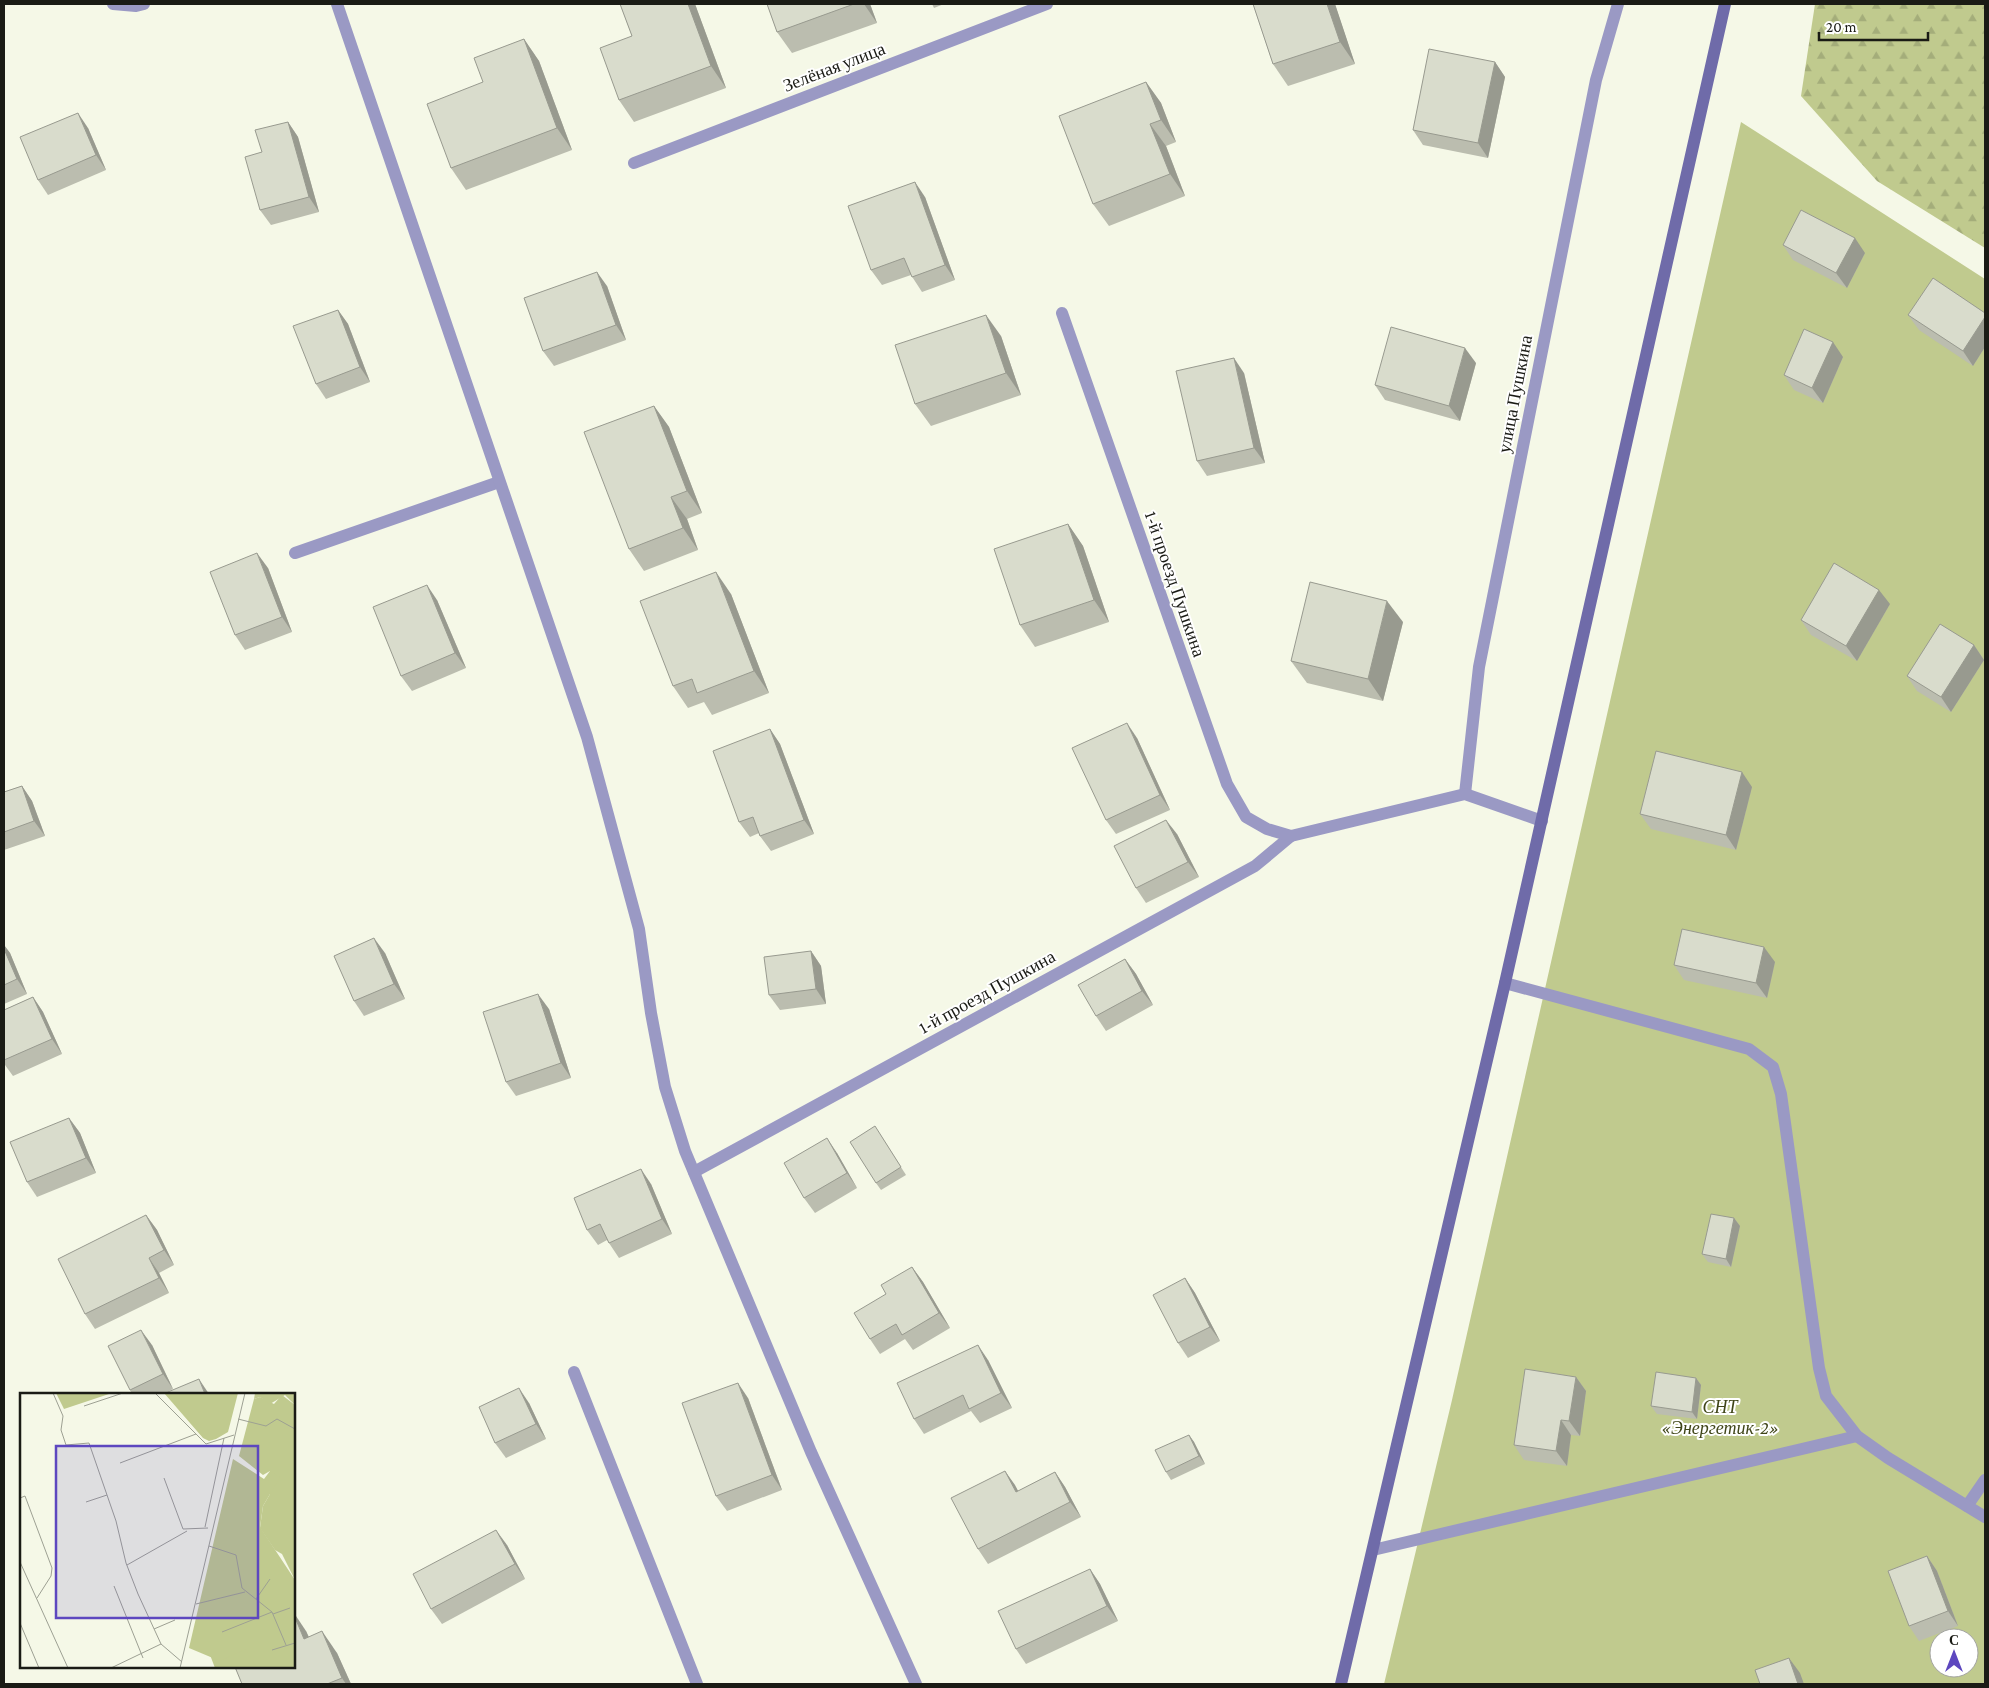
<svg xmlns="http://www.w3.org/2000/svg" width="1989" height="1688" font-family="'Crimson Pro',serif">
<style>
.forest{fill:url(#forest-firs)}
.green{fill:#c0ca8e;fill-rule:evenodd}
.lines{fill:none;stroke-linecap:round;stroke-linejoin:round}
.service{stroke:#9a99c4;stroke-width:12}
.minor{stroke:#9a99c4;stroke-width:12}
.secondary{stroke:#6f6ba9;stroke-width:12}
.wall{fill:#bbbdaf}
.shaded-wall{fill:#989a8f}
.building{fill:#d9dccc;stroke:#989a8f}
.labels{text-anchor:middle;stroke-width:4;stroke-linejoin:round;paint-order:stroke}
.street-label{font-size:18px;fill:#1a1b15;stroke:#fff}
.park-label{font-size:18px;font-style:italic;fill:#3f4518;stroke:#fff}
.inset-road{fill:none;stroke:#9da093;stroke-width:1}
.view{fill:#5d47bf;fill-opacity:0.15;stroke:#5d47bf;stroke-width:2.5}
.inset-edge{fill:none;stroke:#1a1b15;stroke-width:2.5}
</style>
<defs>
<pattern id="forest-firs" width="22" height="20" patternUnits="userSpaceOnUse" patternTransform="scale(1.25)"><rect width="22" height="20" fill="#c0ca8e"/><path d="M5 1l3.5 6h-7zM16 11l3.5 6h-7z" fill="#a4ad7a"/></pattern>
</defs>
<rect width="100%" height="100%" fill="#f5f8e7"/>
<polygon class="forest" points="1815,4 1985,4 1985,248 1877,181 1801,96"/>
<path class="green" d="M1741,122L1985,279V1684H1384L1452,1400ZM1939,1638H1969V1668H1939Z"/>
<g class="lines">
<g class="service">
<polyline points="295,553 499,482"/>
<polyline points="1465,794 1479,667 1596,80 1618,4"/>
<polyline points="694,1172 1255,866 1291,836"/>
<polyline points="574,1372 697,1684"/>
<polyline points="1967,1506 1985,1480"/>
</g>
<g class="minor">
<polyline points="113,4 136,6 144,4"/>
<polyline points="337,4 587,737 639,929 651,1013 665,1087 685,1151 811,1452 916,1684"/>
<polyline points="634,163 1047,4"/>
<polyline points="1062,313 1227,784 1246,817 1267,829 1291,836 1465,794 1542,821"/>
<polyline points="1505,983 1749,1049 1773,1067 1781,1094 1819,1368 1826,1396 1857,1436 1888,1458 1985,1517"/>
<polyline points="1373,1550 1857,1436"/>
</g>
<polyline class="secondary" points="1341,1684 1505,983 1725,4"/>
</g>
<g class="wall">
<polygon points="620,4 695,4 726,88 634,122 619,100 632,36"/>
<polygon points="767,4 870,4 877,23 792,53 777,32"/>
<polygon points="932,4 944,4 934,8"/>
<polygon points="1253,4 1335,4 1355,64 1288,86 1273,64"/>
<polygon points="524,39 539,61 572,150 466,190 451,168 483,82"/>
<polygon points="1495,62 1505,77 1488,158 1423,145 1413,130"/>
<polygon points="1146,82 1161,103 1176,142 1166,146 1185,196 1109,226 1093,204"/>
<polygon points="288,122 298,137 319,212 271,225 260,210 262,152"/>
<polygon points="88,128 106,170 48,195 38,180"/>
<polygon points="925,197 955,280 922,292 911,275 882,285 871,270"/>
<polygon points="1783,245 1865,253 1847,288 1793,260"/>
<polygon points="607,286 626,340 554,366 543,351"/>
<polygon points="338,310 348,324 370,382 326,399 316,384"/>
<polygon points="1985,313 1985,347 1973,366 1919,330 1908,315"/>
<polygon points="1001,336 1021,395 931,426 915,404"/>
<polygon points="1843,357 1823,403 1794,390 1784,375"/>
<polygon points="1476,363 1460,421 1385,400 1375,385"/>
<polygon points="1244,373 1265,463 1207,476 1197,461"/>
<polygon points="654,406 669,427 702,513 687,519 698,550 644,571 629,549"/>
<polygon points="1068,524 1083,546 1109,622 1035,647 1020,625"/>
<polygon points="268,568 292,632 245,650 235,635"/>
<polygon points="731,594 769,693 712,715 704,702 688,708 673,686"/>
<polygon points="437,600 466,668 412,691 401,676"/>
<polygon points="1890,604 1857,661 1811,635 1801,620"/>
<polygon points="1403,622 1383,701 1307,683 1291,661"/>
<polygon points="1974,645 1984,660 1951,712 1917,691 1907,676"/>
<polygon points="770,729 780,744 814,834 771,851 760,836 759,833 750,837 739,822"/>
<polygon points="1137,738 1170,810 1116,834 1106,820"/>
<polygon points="22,786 32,801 45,836 4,850 4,792"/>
<polygon points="1752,787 1736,850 1651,829 1640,814"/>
<polygon points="1177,834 1199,877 1146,903 1136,888"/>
<polygon points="4,945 10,953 27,994 4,1004"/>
<polygon points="811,951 821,966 826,1004 780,1010 769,995"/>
<polygon points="385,953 405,999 364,1016 354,1001"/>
<polygon points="1125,959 1136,974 1153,1005 1106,1031 1096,1016"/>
<polygon points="1775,962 1767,998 1684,980 1674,965"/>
<polygon points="33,997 43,1012 62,1054 13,1076 5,1065 4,1066 4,1010"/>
<polygon points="549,1009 571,1078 516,1096 506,1082"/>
<polygon points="69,1118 80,1133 96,1173 37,1197 27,1182"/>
<polygon points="880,1134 906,1175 881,1190 876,1183"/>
<polygon points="837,1153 857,1188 815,1213 804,1198"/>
<polygon points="651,1184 672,1234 619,1258 607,1240 598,1245 587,1230"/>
<polygon points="146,1215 157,1230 174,1265 159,1273 169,1293 95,1329 85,1314"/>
<polygon points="1734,1218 1740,1226 1731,1267 1708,1262 1702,1254"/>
<polygon points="912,1267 923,1282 950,1328 913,1350 905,1339 880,1354 870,1339 886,1294"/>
<polygon points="1185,1278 1195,1293 1220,1341 1188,1358 1178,1343"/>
<polygon points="152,1345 173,1389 163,1394 132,1394 130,1390"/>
<polygon points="988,1360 1012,1408 980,1423 971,1411 924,1434 914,1419"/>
<polygon points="1576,1377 1586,1391 1580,1436 1571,1435 1567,1466 1524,1460 1514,1445"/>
<polygon points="1696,1378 1701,1385 1697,1419 1657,1414 1651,1406"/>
<polygon points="748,1398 782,1490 727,1511 716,1496"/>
<polygon points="529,1403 546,1439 506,1458 495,1443"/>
<polygon points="1189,1435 1194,1442 1205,1464 1171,1480 1166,1472"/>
<polygon points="1005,1471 1018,1491 1055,1472 1065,1487 1081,1517 988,1564 978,1549"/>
<polygon points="507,1545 525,1579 442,1624 431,1609"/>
<polygon points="1927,1556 1937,1571 1958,1626 1919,1641 1909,1626"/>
<polygon points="1090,1569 1100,1584 1118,1621 1026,1664 1016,1649"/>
<polygon points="306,1631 309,1637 337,1653 351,1684 242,1684"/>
</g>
<g class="shaded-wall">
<polygon points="688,4 695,4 726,88 711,66"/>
<polygon points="864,4 870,4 877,23"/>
<polygon points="1327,4 1335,4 1355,64 1340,42"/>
<polygon points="524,39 539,61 572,150 557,128"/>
<polygon points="1495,62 1505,77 1488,158 1478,143"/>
<polygon points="1146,82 1161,103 1176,142 1161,120"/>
<polygon points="78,113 88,128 106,170 96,155"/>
<polygon points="288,122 298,137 319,212 309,197"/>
<polygon points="1150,124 1166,146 1185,196 1170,174"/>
<polygon points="915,182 925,197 955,280 945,265"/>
<polygon points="1855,238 1865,253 1847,288 1836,273"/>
<polygon points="597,272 607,286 626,340 616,325"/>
<polygon points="338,310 348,324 370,382 360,367"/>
<polygon points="986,315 1001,336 1021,395 1006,373"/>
<polygon points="1985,317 1985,347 1973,366 1963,351"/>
<polygon points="1833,342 1843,357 1823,403 1812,388"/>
<polygon points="1465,348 1476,363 1460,421 1449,406"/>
<polygon points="1234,358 1244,373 1265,463 1254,448"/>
<polygon points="654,406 669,427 702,513 687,491"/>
<polygon points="671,497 687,519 698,550 683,528"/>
<polygon points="1068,524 1083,546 1109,622 1094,600"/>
<polygon points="257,553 268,568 292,632 282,617"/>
<polygon points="716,572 731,594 769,693 754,671"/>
<polygon points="427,585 437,600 466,668 455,653"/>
<polygon points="1879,590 1890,604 1857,661 1846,646"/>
<polygon points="1387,601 1403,622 1383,701 1368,679"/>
<polygon points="1974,645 1984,660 1951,712 1941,697"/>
<polygon points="1127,723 1137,738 1170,810 1160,795"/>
<polygon points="770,729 780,744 814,834 804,820"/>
<polygon points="1742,772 1752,787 1736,850 1726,835"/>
<polygon points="22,786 32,801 45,836 34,821"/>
<polygon points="1166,820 1177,834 1199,877 1188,862"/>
<polygon points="374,938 385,953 405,999 394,984"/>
<polygon points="4,945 10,953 27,994 17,979 4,949"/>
<polygon points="1764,947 1775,962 1767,998 1756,983"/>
<polygon points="811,951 821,966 826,1004 816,989"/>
<polygon points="1125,959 1136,974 1153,1005 1142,991"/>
<polygon points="538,994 549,1009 571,1078 561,1063"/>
<polygon points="33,997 43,1012 62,1054 52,1039"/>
<polygon points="69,1118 80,1133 96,1173 86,1158"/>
<polygon points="827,1138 837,1153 857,1188 847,1173"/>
<polygon points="641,1169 651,1184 672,1234 662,1219"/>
<polygon points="146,1215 157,1230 174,1265 164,1250"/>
<polygon points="1734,1218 1740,1226 1731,1267 1726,1259"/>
<polygon points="149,1258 159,1273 169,1293 159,1278"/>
<polygon points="912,1267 923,1282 950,1328 939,1313"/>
<polygon points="1185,1278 1195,1293 1220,1341 1210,1327"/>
<polygon points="141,1330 152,1345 173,1389 163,1374"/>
<polygon points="978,1345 988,1360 1012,1408 1001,1393"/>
<polygon points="1576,1377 1586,1391 1580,1436 1569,1421"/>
<polygon points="1696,1378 1701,1385 1697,1419 1692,1412"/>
<polygon points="199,1379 209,1394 205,1394"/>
<polygon points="738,1383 748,1398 782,1490 772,1475"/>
<polygon points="519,1388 529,1403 546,1439 536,1424"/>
<polygon points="1561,1420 1571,1435 1567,1466 1556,1451"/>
<polygon points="1189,1435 1194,1442 1205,1464 1199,1456"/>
<polygon points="1005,1471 1015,1485 1026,1506 1016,1492"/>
<polygon points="1055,1472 1065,1487 1081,1517 1070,1502"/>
<polygon points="496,1530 507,1545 525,1579 515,1564"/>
<polygon points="1927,1556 1937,1571 1958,1626 1948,1611"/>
<polygon points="1090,1569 1100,1584 1118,1621 1107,1606"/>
<polygon points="294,1613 306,1631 319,1661 304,1639 294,1615"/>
<polygon points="322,1631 337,1653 351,1684 346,1684 342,1678"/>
<polygon points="1789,1658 1800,1673 1804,1684 1798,1684"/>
</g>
<g class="building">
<polygon points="620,4 688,4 711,66 619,100 600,48 632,36"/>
<polygon points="767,4 854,4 777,32"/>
<polygon points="1253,4 1327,4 1340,42 1273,64"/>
<polygon points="524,39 557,128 451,168 427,104 483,82 474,58"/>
<polygon points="1429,49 1495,62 1478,143 1413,130"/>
<polygon points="1146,82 1161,120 1150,124 1170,174 1093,204 1059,116"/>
<polygon points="78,113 96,155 38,180 20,137"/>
<polygon points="288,122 309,197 260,210 245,157 262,152 255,130"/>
<polygon points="915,182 945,265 912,277 904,258 871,270 848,206"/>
<polygon points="1801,210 1855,238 1836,273 1783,245"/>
<polygon points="597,272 616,325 543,351 524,298"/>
<polygon points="1933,278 1985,313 1985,317 1963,351 1908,315"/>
<polygon points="338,310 360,367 316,384 293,326"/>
<polygon points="986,315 1006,373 915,404 895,345"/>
<polygon points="1391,327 1465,348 1449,406 1375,385"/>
<polygon points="1804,329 1833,342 1812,388 1784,375"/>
<polygon points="1234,358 1254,448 1197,461 1176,371"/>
<polygon points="654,406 687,491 671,497 683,528 629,549 584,432"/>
<polygon points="1068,524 1094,600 1020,625 994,549"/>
<polygon points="257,553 282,617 235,635 210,572"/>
<polygon points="1834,563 1879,590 1846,646 1801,620"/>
<polygon points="716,572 754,671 697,693 692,679 673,686 640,601"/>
<polygon points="1310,582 1387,601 1368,679 1291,661"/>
<polygon points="427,585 455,653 401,676 373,607"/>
<polygon points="1940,624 1974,645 1941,697 1907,676"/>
<polygon points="1127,723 1160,795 1106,820 1072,748"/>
<polygon points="770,729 804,820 760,836 753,817 739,822 713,751"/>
<polygon points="1656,751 1742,772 1726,835 1640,814"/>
<polygon points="22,786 34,821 4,832 4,792"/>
<polygon points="1166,820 1188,862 1136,888 1114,846"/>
<polygon points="1682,929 1764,947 1756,983 1674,965"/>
<polygon points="374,938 394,984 354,1001 334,956"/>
<polygon points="4,949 17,979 4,985"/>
<polygon points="811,951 816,989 769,995 764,957"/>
<polygon points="1125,959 1142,991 1096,1016 1078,985"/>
<polygon points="538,994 561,1063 506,1082 483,1012"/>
<polygon points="33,997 52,1039 4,1060 4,1010"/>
<polygon points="69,1118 86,1158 27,1182 10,1142"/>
<polygon points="875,1126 901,1167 876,1183 850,1142"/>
<polygon points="827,1138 847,1173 804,1198 784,1163"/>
<polygon points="641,1169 662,1219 609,1243 600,1224 587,1230 574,1198"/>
<polygon points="1711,1214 1734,1218 1726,1259 1702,1254"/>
<polygon points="146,1215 164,1250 149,1258 159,1278 85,1314 58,1259"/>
<polygon points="912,1267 939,1313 902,1335 896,1324 870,1339 854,1313 886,1294 881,1285"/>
<polygon points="1185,1278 1210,1327 1178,1343 1153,1295"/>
<polygon points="141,1330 163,1374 130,1390 108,1346"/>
<polygon points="978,1345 1001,1393 969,1409 963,1395 914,1419 897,1383"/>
<polygon points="1525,1369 1576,1377 1569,1421 1561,1420 1556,1451 1514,1445"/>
<polygon points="1656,1372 1696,1378 1692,1412 1651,1406"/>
<polygon points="199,1379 205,1394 163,1394"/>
<polygon points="738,1383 772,1475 716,1496 682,1403"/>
<polygon points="519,1388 536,1424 495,1443 479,1407"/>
<polygon points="1189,1435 1199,1456 1166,1472 1155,1450"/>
<polygon points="1005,1471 1016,1492 1055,1472 1070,1502 978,1549 951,1498"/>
<polygon points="496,1530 515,1564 431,1609 413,1574"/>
<polygon points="1927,1556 1948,1611 1909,1626 1888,1571"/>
<polygon points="1090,1569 1107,1606 1016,1649 998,1611"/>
<polygon points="294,1615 304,1639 322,1631 342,1678 327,1684 242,1684 235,1667 294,1667"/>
<polygon points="1789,1658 1798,1684 1760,1684 1755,1670"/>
</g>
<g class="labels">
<g class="street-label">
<text transform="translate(834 67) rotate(-21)" y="6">Зелёная улица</text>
<text transform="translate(1515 394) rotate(-79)" y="6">улица Пушкина</text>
<text transform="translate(1175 584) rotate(71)" y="6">1-й проезд Пушкина</text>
<text transform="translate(987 992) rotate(-29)" y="6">1-й проезд Пушкина</text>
</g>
<g class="park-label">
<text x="1720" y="1413">СНТ<tspan x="1720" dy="21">«Энергетик-2»</tspan></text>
</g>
</g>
<g transform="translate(20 1393)">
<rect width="275" height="275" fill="#f5f8e7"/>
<path d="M36,0H92L44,16ZM144,0H218L208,39L196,46L189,48L183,45ZM262,2L275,12V187L262,161L255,157L240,135L243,113L250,101V78L243,82L219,63L234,6L240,4L254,11ZM179,233L225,253L240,275H195Z" fill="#c0ca8e"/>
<path d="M235,0H275V12L265,2L250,11L240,4L234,6ZM213,66L244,86L250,78L260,84L243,113L240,134L275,187V275H237L226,256L200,268L169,255Z" fill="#c0ca8e"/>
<path class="inset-road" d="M33,0L43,23L41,37L46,52L69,50L96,128L106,170L118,201L141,251L162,269M135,0L186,51L214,42M64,13L103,0M218,26L246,33L257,26L275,36M100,70L176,41M144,85L163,136L188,135M0,105L5,103L32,175L31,183L17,205M66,109L87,102M185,134L204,45M189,153L216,162L222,195L252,219L266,252M0,169L48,275M107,172L167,138M94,193L123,265M236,206L250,186M176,211L225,199M253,221L270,215M0,230L19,275M134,236L155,227M202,239L252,219M252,257L275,250M91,275L141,251M160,275L225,0"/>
<path class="view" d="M36,53H238V225H36Z"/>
<rect width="275" height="275" class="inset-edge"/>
</g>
<rect width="1989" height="1688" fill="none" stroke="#1a1b15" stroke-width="10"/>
<g transform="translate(1954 1653)"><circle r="24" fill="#ffffff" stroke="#a3a4a1"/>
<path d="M0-4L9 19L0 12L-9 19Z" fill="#5d47bf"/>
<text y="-8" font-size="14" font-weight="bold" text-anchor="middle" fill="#1a1b15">С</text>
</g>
<path d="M1819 32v8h109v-8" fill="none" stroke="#1a1b15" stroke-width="2.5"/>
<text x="1826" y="32" font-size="15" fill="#1a1b15" stroke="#ffffff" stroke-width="4" paint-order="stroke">20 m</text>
</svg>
